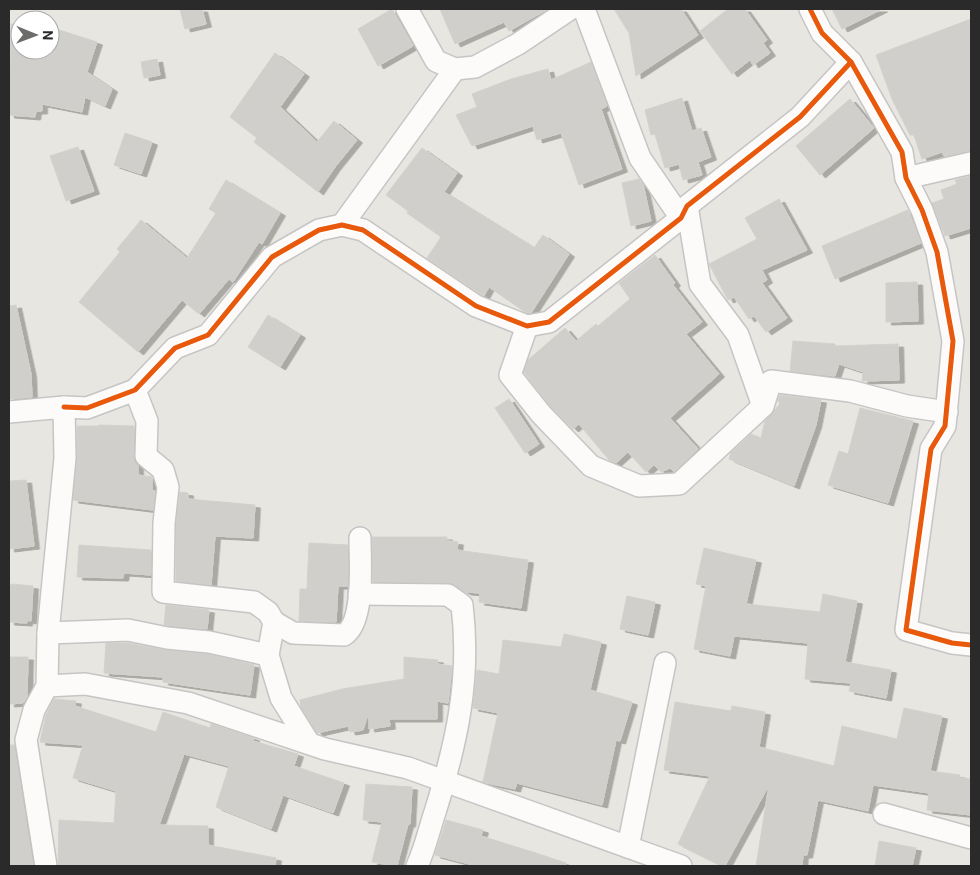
<svg xmlns="http://www.w3.org/2000/svg" width="980" height="875" font-family="Roboto,sans-serif">
<style>
.building{fill:#d1cfcb;stroke:#d3d1cc;filter:url(#shadow)}
.lines{fill:none;stroke-linecap:round;stroke-linejoin:round}
.street-casing{stroke:#c6c5c5;stroke-width:24}
.street{stroke:#fcfbfa;stroke-width:21}
.cycleway-casing{stroke:#fff;stroke-width:8}
.cycleway{stroke:#e8590c;stroke-width:5}
</style>
<defs>
<filter id="shadow"><feDropShadow dx="5.5" dy="3" stdDeviation="0" flood-color="#0004"/></filter>
</defs>
<rect width="100%" height="100%" fill="#e8e6e0"/>
<g class="building">
<polygon points="180,9 202,9 206,24 185,29"/>
<polygon points="392,9 413,46 378,66 358,29"/>
<polygon points="440,9 548,9 509,31 504,22 455,44"/>
<polygon points="614,9 681,9 698,35 636,76 629,33"/>
<polygon points="728,9 745,9 767,40 763,43 770,53 753,65 750,60 732,74 700,31"/>
<polygon points="832,9 882,9 842,29"/>
<polygon points="971,19 971,151 944,156 942,152 922,159 914,135 910,135 892,99 876,55"/>
<polygon points="11,24 20,25 20,50 50,50 50,27 97,42 87,72 112,89 105,106 85,97 82,112 42,104 42,111 36,111 35,117 9,115"/>
<polygon points="275,53 304,74 280,107 317,142 334,121 357,140 335,167 318,192 254,142 257,138 230,117"/>
<polygon points="157,59 160,75 144,78 141,62"/>
<polygon points="591,62 607,106 601,109 622,169 579,185 561,133 537,140 533,126 472,146 456,115 477,107 472,94 511,79 548,69 551,80"/>
<polygon points="682,98 692,131 701,128 711,157 698,162 702,175 683,180 679,164 665,168 655,134 651,135 645,110"/>
<polygon points="850,99 874,128 820,175 796,146"/>
<polygon points="125,133 152,142 141,174 114,165"/>
<polygon points="78,147 94,191 66,201 50,156"/>
<polygon points="422,148 457,173 444,192 534,248 543,235 569,254 531,313 525,312 489,287 484,296 482,295 427,258 441,237 407,213 408,211 386,195"/>
<polygon points="971,176 971,228 945,236 932,203 944,199 941,190 957,184 955,180"/>
<polygon points="639,179 643,184 651,221 631,226 622,183"/>
<polygon points="226,180 280,213 262,244 259,242 233,282 229,279 199,314 182,300 138,352 79,302 120,252 117,249 141,220 187,258 216,213 209,209"/>
<polygon points="779,199 807,250 762,270 767,280 762,283 787,318 766,332 754,316 749,319 734,297 728,300 709,264 757,239 745,218"/>
<polygon points="908,210 921,243 835,279 822,246"/>
<polygon points="655,255 675,283 673,285 702,322 686,334 719,374 670,418 698,449 674,472 670,468 661,472 654,465 646,472 628,452 616,463 609,460 579,424 573,429 550,406 524,372 528,360 565,328 576,341 596,324 598,326 630,299 619,283"/>
<polygon points="917,282 918,321 886,322 886,283"/>
<polygon points="16,305 31,374 32,397 9,399 9,306"/>
<polygon points="268,315 300,335 280,367 248,347"/>
<polygon points="793,341 835,344 835,346 898,344 899,380 862,381 863,372 839,364 835,376 790,371"/>
<polygon points="780,395 821,400 816,425 794,486 729,459 731,453 751,434 761,438 765,421 780,404 778,400"/>
<polygon points="509,399 539,444 525,453 495,408"/>
<polygon points="860,408 913,421 888,503 828,485 839,451 848,454"/>
<polygon points="99,425 134,426 134,461 138,466 138,475 152,477 152,490 155,491 153,510 73,500 77,459 77,426 99,426"/>
<polygon points="26,480 34,546 9,549 10,481"/>
<polygon points="180,492 188,493 188,499 255,505 253,538 215,536 211,585 176,581 176,524"/>
<polygon points="372,537 447,537 446,541 458,542 457,550 528,560 521,608 479,602 480,593 466,592 449,583 373,582"/>
<polygon points="309,543 348,545 348,586 338,586 336,622 299,621 300,589 307,589"/>
<polygon points="79,545 151,550 151,575 124,573 123,578 77,577"/>
<polygon points="704,548 756,560 746,604 820,612 823,594 857,601 845,662 891,670 886,698 849,691 851,683 805,679 808,643 734,636 730,656 694,649 706,586 696,584"/>
<polygon points="12,584 33,586 31,621 27,620 27,623 9,622 9,586"/>
<polygon points="627,596 655,602 648,635 620,629"/>
<polygon points="166,605 209,610 207,629 164,625"/>
<polygon points="564,634 601,642 590,690 632,702 620,741 616,740 602,805 517,783 515,789 483,782 498,713 473,708 477,670 499,674 503,640 561,647"/>
<polygon points="106,643 127,643 166,650 207,654 254,665 250,695 163,682 163,677 104,673"/>
<polygon points="9,657 28,657 27,697 23,703 9,704"/>
<polygon points="404,657 438,660 437,664 452,666 448,703 437,701 437,719 389,719 390,726 369,729 369,711 363,730 350,732 348,726 317,733 301,707 300,700 342,689 404,679"/>
<polygon points="54,699 76,701 75,706 156,732 163,712 210,728 211,724 254,738 253,741 298,754 294,766 344,783 333,813 283,795 271,829 216,807 229,766 184,754 159,825 208,826 208,845 276,858 275,866 58,866 59,820 114,823 116,791 73,778 83,745 40,742 46,715"/>
<polygon points="675,702 731,711 732,706 765,712 759,747 834,766 842,726 897,739 904,708 942,716 930,771 960,775 959,778 971,779 971,815 927,810 929,793 873,785 868,811 818,800 807,855 803,855 802,866 756,866 769,785 725,866 722,866 678,844 710,776 664,770"/>
<polygon points="9,745 14,745 33,866 9,866"/>
<polygon points="366,784 412,787 410,824 408,824 397,866 372,862 382,822 363,820"/>
<polygon points="446,820 483,830 481,836 536,853 566,863 566,866 477,866 435,855"/>
<polygon points="879,841 916,848 912,866 875,866"/>
</g>
<g class="lines">
<defs>
<g id="street">
<polyline points="407,9 436,61 455,69 475,67 518,44 570,9"/>
<polyline points="584,9 640,158 681,218"/>
<polyline points="810,9 822,33 851,62 902,152 906,178 922,210 937,252 953,341 945,426 931,449 906,630 952,643 971,645"/>
<polyline points="906,178 971,163"/>
<polyline points="687,206 700,284 738,335 763,406"/>
<polyline points="342,225 455,69"/>
<polyline points="527,326 510,375 541,414 591,466 639,486 679,484 763,406 771,381 850,391 907,406 947,412"/>
<polyline points="135,390 147,421 146,456 163,470 168,487 164,523 163,592 254,602 268,612 274,622 268,655 281,698 309,743"/>
<polyline points="64,407 87,408 135,390 175,348 208,335 272,257 319,230 342,225 363,230 476,306 527,326 549,322 681,218 687,206 800,117 851,62"/>
<polyline points="9,412 64,407 65,458 48,633 47,686 34,710 26,740 46,866"/>
<path d="M359,594L448,595L462,605C471,678 457,742 435,812C429,830 425,849 417,866"/>
<path d="M274,622L293,633L344,635C365,622 360,562 360,538"/>
<polyline points="48,633 128,630 167,638 209,642 268,655"/>
<polyline points="47,686 85,684 188,703 325,749 408,768 681,866"/>
<polyline points="884,814 971,838"/>
<polyline points="628,847 665,663"/>
</g>
</defs>
<use href="#street" class="street-casing"/>
<use href="#street" class="street"/>
<defs>
<g id="cycleway">
<polyline points="810,9 822,33 851,62 902,152 906,178 922,210 937,252 953,341 945,426 931,449 906,630 952,643 971,645"/>
<polyline points="64,407 87,408 135,390 175,348 208,335 272,257 319,230 342,225 363,230 476,306 527,326 549,322 681,218 687,206 800,117 851,62"/>
</g>
</defs>
<use href="#cycleway" class="cycleway-casing"/>
<use href="#cycleway" class="cycleway"/>
</g>
<rect width="980" height="875" fill="none" stroke="#2a2a2a" stroke-width="20"/>
<g transform="translate(35 35) rotate(91)"><circle r="24" fill="#ffffff" stroke="#aaaaaa"/>
<path d="M0-4L9 19L0 12L-9 19Z" fill="#6c6c6a"/>
<text y="-8" font-size="14" font-weight="bold" text-anchor="middle" fill="#2a2a2a">N</text>
</g>
</svg>
